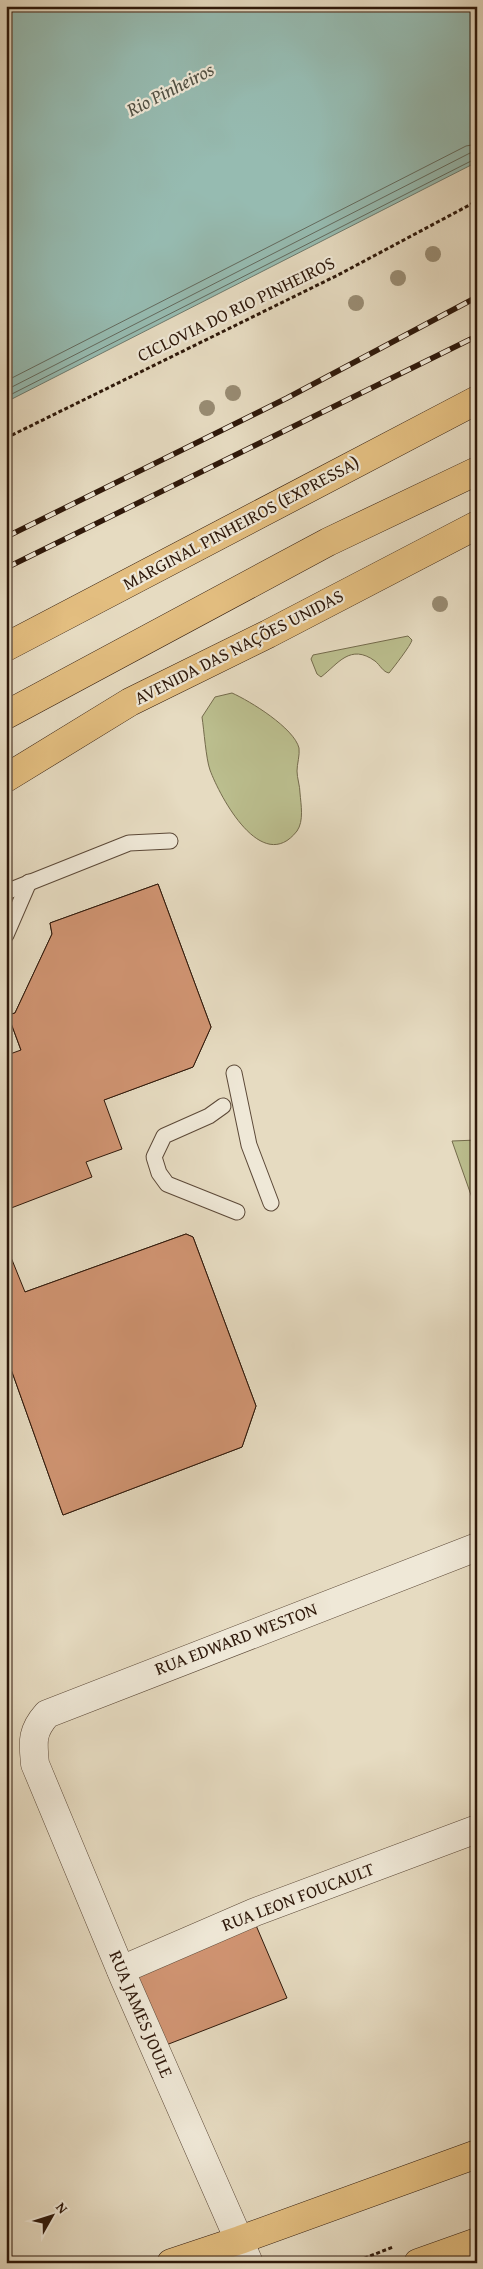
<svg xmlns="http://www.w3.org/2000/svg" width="483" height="2269" font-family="'Gentium Book Plus',serif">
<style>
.green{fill:#bbbe8e;stroke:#746b4c}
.water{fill:#96bbb1;stroke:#6c7a6e}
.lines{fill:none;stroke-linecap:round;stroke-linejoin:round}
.shore{stroke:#626a5e;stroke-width:1}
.building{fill:#d09472;stroke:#2e180a}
.service-casing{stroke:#5c4938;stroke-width:17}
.minor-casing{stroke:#5c4938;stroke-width:29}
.primary-casing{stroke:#2e180a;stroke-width:29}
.trunk-casing{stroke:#2e180a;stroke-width:29}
.motorway-casing{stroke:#2e180a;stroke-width:29}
.path{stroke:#2e180a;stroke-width:3;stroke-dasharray:4 2.5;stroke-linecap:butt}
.service{stroke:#efe8d7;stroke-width:15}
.minor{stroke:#efe8d7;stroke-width:28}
.primary{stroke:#e3be80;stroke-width:28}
.trunk{stroke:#e3be80;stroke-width:28}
.motorway{stroke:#e3be80;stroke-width:28}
.rail-casing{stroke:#2e180a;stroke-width:5.5}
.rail{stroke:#efe8d7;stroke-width:4;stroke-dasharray:11;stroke-linecap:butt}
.tree{fill:#988b72}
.labels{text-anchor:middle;stroke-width:4.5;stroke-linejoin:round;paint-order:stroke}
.street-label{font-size:18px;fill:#2e180a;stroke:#efe8d7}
.water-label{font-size:19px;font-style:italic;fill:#525144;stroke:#efe8d7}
</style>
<rect width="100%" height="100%" fill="#e6dbc1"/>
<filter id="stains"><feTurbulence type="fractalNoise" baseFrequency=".004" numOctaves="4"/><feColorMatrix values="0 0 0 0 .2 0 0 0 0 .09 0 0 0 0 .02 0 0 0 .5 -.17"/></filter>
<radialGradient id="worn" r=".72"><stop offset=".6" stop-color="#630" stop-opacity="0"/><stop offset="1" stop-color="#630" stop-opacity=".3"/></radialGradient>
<g class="green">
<path d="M408,636L412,640C411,645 394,667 389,673C383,672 380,665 375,661C350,643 338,664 321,677L317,674L311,659L313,655Z"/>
<path d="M232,693C250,701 294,728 299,748C300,755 297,764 297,771C297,778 300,786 300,793C301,805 304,821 297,831C262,876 220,797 210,770C206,759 204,730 202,717L215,697Z"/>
<polygon points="477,1140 477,1212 452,1141"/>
</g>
<polygon class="water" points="6,6 477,6 477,162 6,402"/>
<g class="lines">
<g class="shore">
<polyline points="6,381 466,146 477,144"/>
<polyline points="6,390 470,153 477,152"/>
<polyline points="6,397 477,158"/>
</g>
</g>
<g class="building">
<polygon points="158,884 211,1027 193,1067 47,1121 8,1015 15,1013 52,934 50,923"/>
<polygon points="158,884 211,1027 193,1067 104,1100 122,1149 86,1162 92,1177 6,1210 6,1045 10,1054 21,1050 8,1015 15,1013 52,934 50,923"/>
<polygon points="186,1234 193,1237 256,1406 242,1447 63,1515 6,1355 6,1315 14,1297 25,1292"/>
<polygon points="186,1234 193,1237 256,1406 242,1447 63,1515 6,1355 6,1245 25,1292"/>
<polygon points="252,1916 287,1998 161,2047 130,1976"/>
</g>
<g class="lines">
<defs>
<g id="service">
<polyline points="6,892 129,843 170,841"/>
<polyline points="6,935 29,882"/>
<polyline points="234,1073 249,1145 271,1203"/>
<polyline points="223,1106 209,1116 164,1136 154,1157 159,1173 167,1184 237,1212"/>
</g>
<g id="minor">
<polyline points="121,1970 255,1912 477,1829"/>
<path d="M249,2263L124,1978L35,1764C33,1742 31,1732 47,1714L477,1547"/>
</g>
<g id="primary">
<polyline points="171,2263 240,2240 477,2154"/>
<polyline points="418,2263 477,2242"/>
</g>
<polyline id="trunk" points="6,778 130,702 268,634 477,525"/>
<g id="motorway">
<polyline points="6,647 477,400"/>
<polyline points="6,715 328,542 477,471"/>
</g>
</defs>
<use href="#service" class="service-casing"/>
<use href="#minor" class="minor-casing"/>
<use href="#primary" class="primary-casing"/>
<use href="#trunk" class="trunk-casing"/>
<use href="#motorway" class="motorway-casing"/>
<g class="path">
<polyline points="6,438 338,275 477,201"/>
<polyline points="352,2263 393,2247"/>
</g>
<use href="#service" class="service"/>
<use href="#minor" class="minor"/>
<use href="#primary" class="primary"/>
<use href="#trunk" class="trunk"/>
<use href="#motorway" class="motorway"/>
<defs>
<g id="rail">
<polyline points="6,537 287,398 477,297"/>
<polyline points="6,568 477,336"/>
</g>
</defs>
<use href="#rail" class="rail-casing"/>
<use href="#rail" class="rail"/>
</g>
<g class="tree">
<circle cx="433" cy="254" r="8"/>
<circle cx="398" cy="278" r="8"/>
<circle cx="356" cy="303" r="8"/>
<circle cx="233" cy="393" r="8"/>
<circle cx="207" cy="408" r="8"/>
<circle cx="440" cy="604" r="8"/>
</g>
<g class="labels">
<g class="street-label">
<text transform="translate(236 309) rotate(-26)" y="6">CICLOVIA DO RIO PINHEIROS</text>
<text transform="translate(241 523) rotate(-28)" y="6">MARGINAL PINHEIROS (EXPRESSA)</text>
<text transform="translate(239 647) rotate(-27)" y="6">AVENIDA DAS NAÇÕES UNIDAS</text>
<text transform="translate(236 1639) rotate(-21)" y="6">RUA EDWARD WESTON</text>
<text transform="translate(298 1897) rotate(-21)" y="6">RUA LEON FOUCAULT</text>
<text transform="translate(141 2014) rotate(67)" y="6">RUA JAMES JOULE</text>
</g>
<g class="water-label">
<text transform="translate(170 89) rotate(-27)" y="7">Rio Pinheiros</text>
</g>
</g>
<rect width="483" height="2269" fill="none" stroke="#e6dbc1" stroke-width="25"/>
<rect x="8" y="8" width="468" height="2254" fill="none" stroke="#2e180a" stroke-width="2.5"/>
<rect x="12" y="12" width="458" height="2244" fill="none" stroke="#2e180a"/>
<g transform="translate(52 2216) rotate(51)" stroke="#efe8d7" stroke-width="4" paint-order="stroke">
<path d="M0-4L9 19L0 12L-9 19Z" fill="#2e180a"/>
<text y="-8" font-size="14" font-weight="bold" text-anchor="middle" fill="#2e180a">N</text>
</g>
<rect width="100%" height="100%" filter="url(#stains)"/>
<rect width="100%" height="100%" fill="url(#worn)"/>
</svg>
